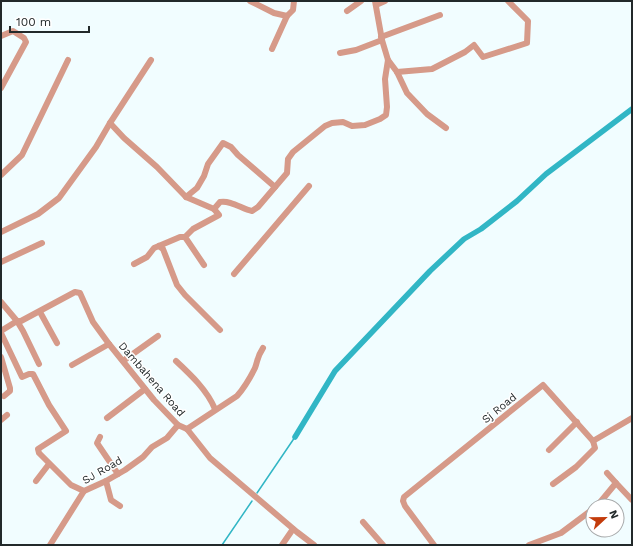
<svg xmlns="http://www.w3.org/2000/svg" width="633" height="546" font-family="'Work Sans',sans-serif">
<style>
.lines{fill:none;stroke-linecap:round;stroke-linejoin:round}
.stream{stroke:#31b6c5;stroke-width:1.5}
.canal{stroke:#31b6c5;stroke-width:5.5}
.minor{stroke:#d69a89;stroke-width:6}
.labels{text-anchor:middle;stroke-width:3;stroke-linejoin:round;paint-order:stroke}
.street-label{font-size:11px;fill:#22292a;stroke:#fff}
</style>
<rect width="100%" height="100%" fill="#f1fdff"/>
<g class="lines">
<g class="stream">
<polyline points="257,493 295,437"/>
<polyline points="222,545 252,501"/>
</g>
<polyline class="canal" points="295,437 335,371 430,271 464,239 481,229 517,201 546,174 632,109"/>
<g class="minor">
<polyline points="250,1 274,13 287,16"/>
<polyline points="376,5 385,1"/>
<polyline points="347,11 361,1"/>
<polyline points="1,36 13,31 24,38 26,42 1,88"/>
<polyline points="381,37 440,15"/>
<polyline points="272,49 287,16 293,10 294,1"/>
<polyline points="340,53 356,50 382,40"/>
<polyline points="388,60 397,72 407,93 427,114 446,128"/>
<polyline points="397,72 432,69 465,52 474,45 483,57 527,43 528,21 508,1"/>
<path d="M110,123L124,138L157,167L186,197L214,209L220,202C231,200 242,209 252,211L258,207L287,173L288,159L293,152L325,126L332,123L343,122L352,126L365,125L380,119L386,115L387,107L385,79L388,60L382,40L375,1"/>
<polyline points="1,175 22,155 68,60"/>
<polyline points="186,197 197,188 204,176 208,164 223,143 231,147 238,155 275,187"/>
<polyline points="1,232 38,214 59,198 96,147 110,123 151,60"/>
<polyline points="159,246 163,249 177,285 185,295 220,330"/>
<polyline points="1,262 42,243"/>
<polyline points="134,264 147,257 154,248 180,237 185,237"/>
<polyline points="204,265 185,237 193,229 219,215 214,209"/>
<polyline points="234,274 309,186"/>
<polyline points="1,302 17,321 21,321 75,292 80,293 93,322 109,344 154,400 178,425 187,429 210,458 297,532 314,545"/>
<polyline points="40,312 57,343"/>
<polyline points="1,331 17,321 23,331 39,364"/>
<polyline points="1,333 22,377 29,374 33,374 49,405 66,431 38,449 39,453 71,485 84,491"/>
<polyline points="1,357 10,388 10,391 4,396"/>
<polyline points="123,361 158,336"/>
<path d="M176,361C191,375 207,390 215,409"/>
<polyline points="72,365 109,344"/>
<polyline points="107,418 145,389"/>
<polyline points="1,420 7,415"/>
<path d="M187,429L237,396C244,388 250,378 255,368C258,360 257,357 263,348"/>
<polyline points="100,437 97,443 118,474"/>
<polyline points="593,441 632,418"/>
<polyline points="549,450 577,422"/>
<polyline points="36,481 49,464"/>
<polyline points="106,481 111,500 120,506"/>
<polyline points="616,483 632,500"/>
<polyline points="597,506 616,483 607,473"/>
<polyline points="363,522 383,545"/>
<polyline points="50,545 84,491 106,481 125,470 143,457 152,447 167,438 178,425"/>
<polyline points="282,545 293,529"/>
<polyline points="434,545 405,506 403,501 404,497 543,385 593,441 595,448 576,467 553,484"/>
<polyline points="529,545 561,533 593,509"/>
</g>
</g>
<g class="labels">
<g class="street-label">
<text transform="translate(152 379) rotate(49)" y="4">Dambahena Road</text>
<text transform="translate(499 408) rotate(-39)" y="4">Sj Road</text>
<text transform="translate(102 470) rotate(-30)" y="4">SJ Road</text>
</g>
</g>
<rect width="633" height="546" fill="none" stroke="#22292a" stroke-width="4"/>
<g transform="translate(605 518) rotate(68)"><circle r="19" fill="#ffffff" stroke="#a7a9aa"/>
<path d="M0-3L7 15L0 10L-7 15Z" fill="#c33b0b"/>
<text y="-6" font-size="11" font-weight="bold" text-anchor="middle" fill="#22292a">N</text>
</g>
<path d="M10 26v6h79v-6" fill="none" stroke="#22292a" stroke-width="2"/>
<text x="16" y="26" font-size="12" fill="#22292a" stroke="#ffffff" stroke-width="3" paint-order="stroke">100 m</text>
</svg>
